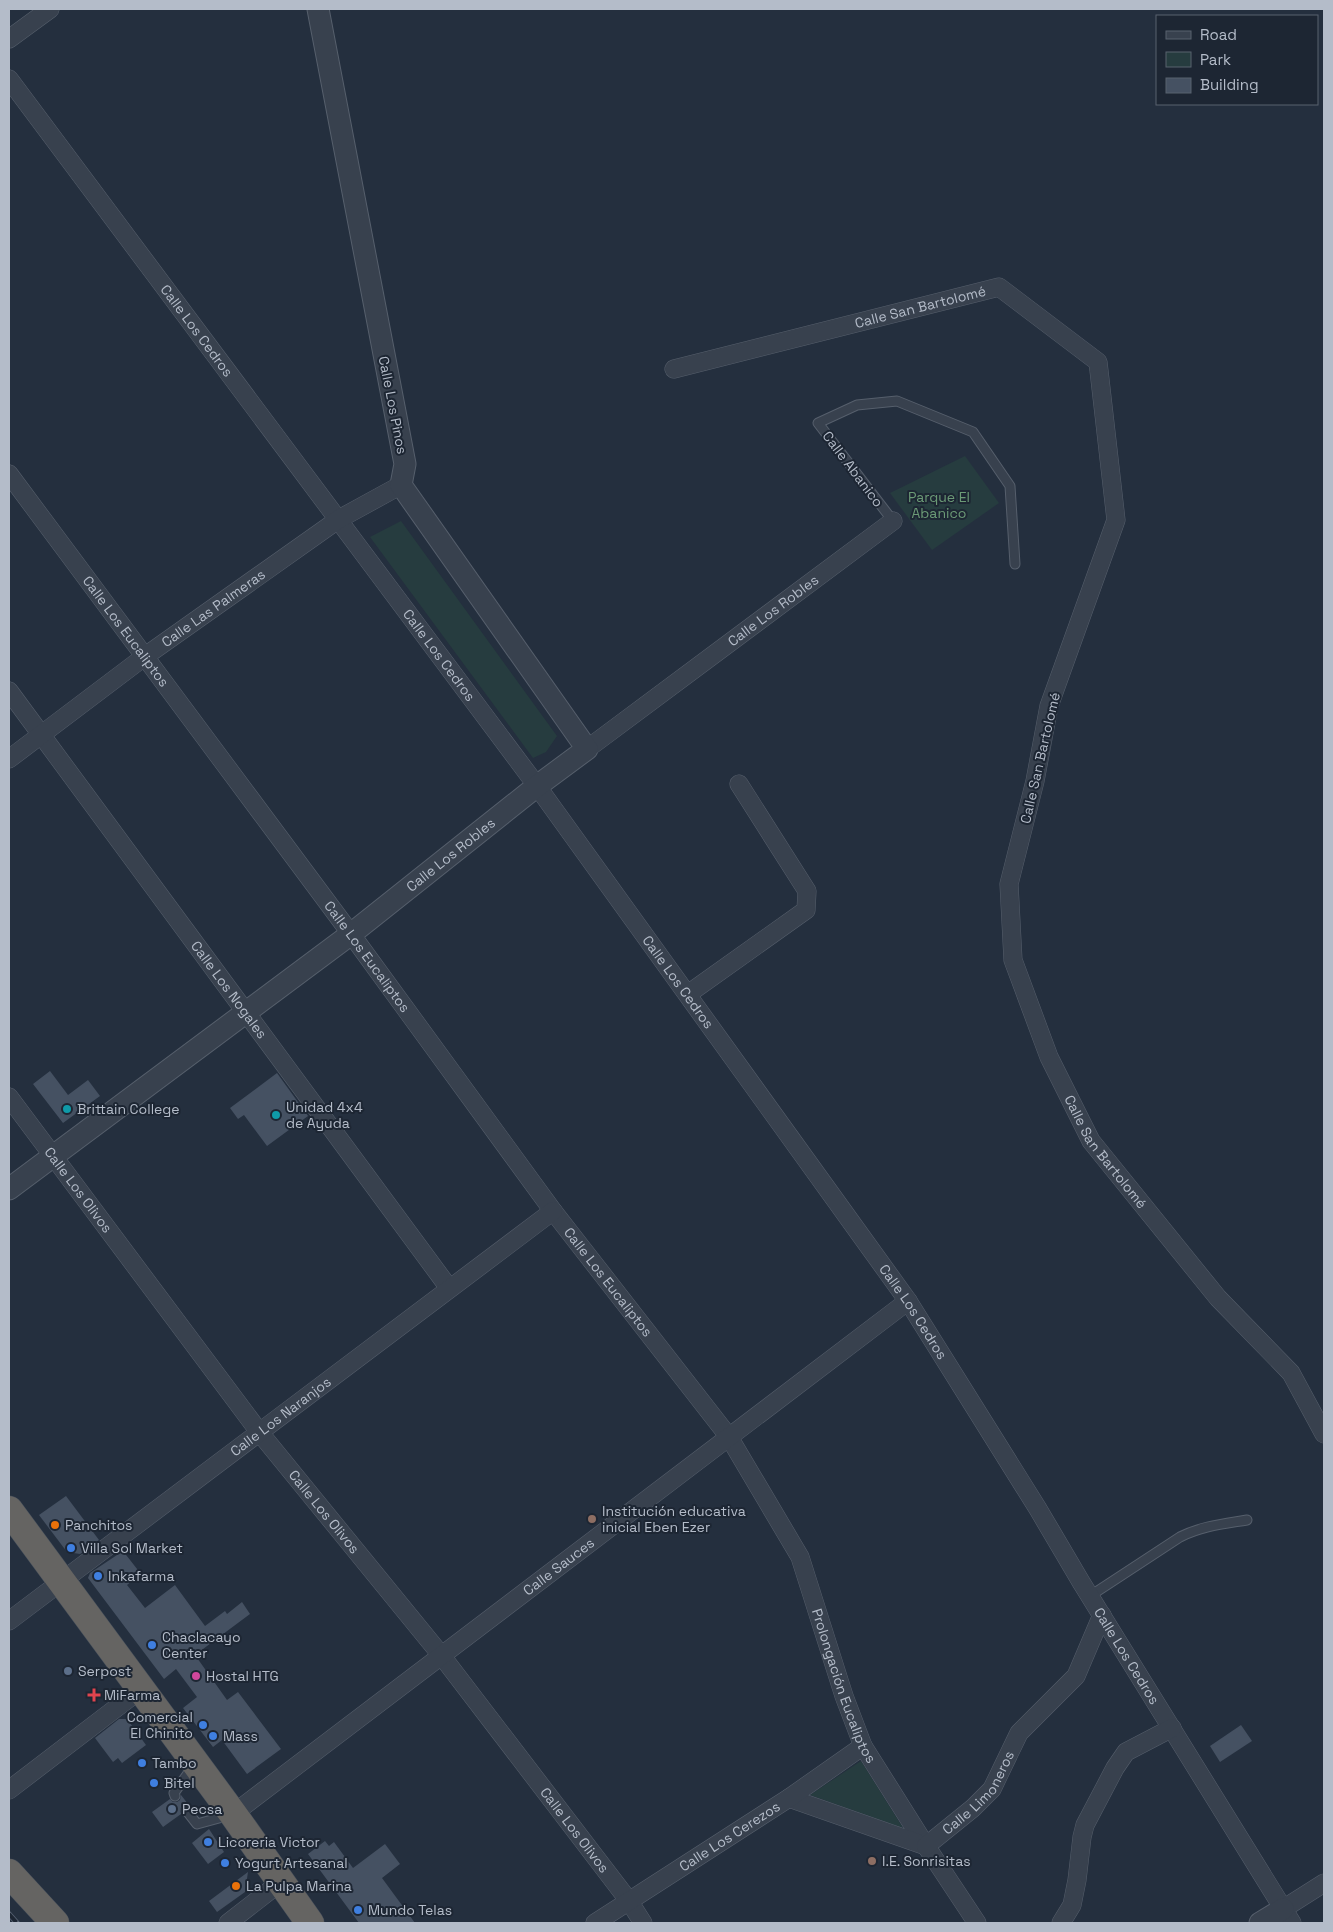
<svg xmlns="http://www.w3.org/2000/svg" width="1333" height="1932" font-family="'Space Grotesk',sans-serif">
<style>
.green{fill:#263c3f}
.building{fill:#455162}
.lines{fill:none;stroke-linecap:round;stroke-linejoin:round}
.service-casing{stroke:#565f6c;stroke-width:11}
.minor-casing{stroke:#565f6c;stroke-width:19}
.tertiary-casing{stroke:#565f6c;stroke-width:23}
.trunk-casing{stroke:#434c59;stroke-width:29}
.service{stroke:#38414e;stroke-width:9}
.minor{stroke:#38414e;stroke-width:18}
.tertiary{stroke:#38414e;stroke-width:21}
.trunk{stroke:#656462;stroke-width:28}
.rail-casing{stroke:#5a6575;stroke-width:5.5}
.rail{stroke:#1d2633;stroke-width:4;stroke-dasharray:11;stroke-linecap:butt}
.culture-dot{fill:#0f9aa8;stroke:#1d2633;stroke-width:2}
.education-dot{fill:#8d6e63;stroke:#1d2633;stroke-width:2}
.food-dot{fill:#e8710a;stroke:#1d2633;stroke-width:2}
.shop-dot{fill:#3f7fe0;stroke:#1d2633;stroke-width:2}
.service-dot{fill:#5c6f8a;stroke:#1d2633;stroke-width:2}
.hotel-dot{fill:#d1479c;stroke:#1d2633;stroke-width:2}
.health-dot{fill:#e0444e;stroke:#1d2633;stroke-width:2}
.labels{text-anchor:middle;stroke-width:4;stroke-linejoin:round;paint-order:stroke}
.street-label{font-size:14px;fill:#b4bcc9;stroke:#1d2633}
.park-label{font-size:14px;fill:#6b9a76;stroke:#1d2633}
.poi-label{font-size:14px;fill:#b4bcc9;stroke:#1d2633;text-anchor:start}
</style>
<rect width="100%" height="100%" fill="#242f3e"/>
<g class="green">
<polygon points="965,456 999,503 932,550 890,493"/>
<polygon points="401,521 557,736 546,752 533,758 370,537"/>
<polygon points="861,1761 903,1828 810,1795"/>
</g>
<g class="building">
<polygon points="50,1071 68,1095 88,1080 100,1096 63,1123 33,1084"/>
<polygon points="277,1073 308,1116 267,1146 244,1115 238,1119 230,1108"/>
<polygon points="66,1496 99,1540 80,1554 67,1552 39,1515"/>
<polygon points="123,1551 141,1574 127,1585 145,1608 175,1585 205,1626 225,1611 227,1614 242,1602 250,1614 195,1655 227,1700 238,1692 281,1749 247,1774 222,1740 213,1747 183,1708 197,1697 176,1669 164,1679 88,1578 90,1573"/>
<polygon points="119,1719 127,1719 146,1745 122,1763 118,1758 113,1762 95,1738"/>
<polygon points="1241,1725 1252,1741 1220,1762 1210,1746"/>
<polygon points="181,1795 188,1804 182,1805 180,1810 181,1814 163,1827 152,1812 170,1799 173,1802 177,1802 180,1800"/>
<polygon points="209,1829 224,1852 208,1864 192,1843"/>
<polygon points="325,1841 329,1846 334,1842 353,1868 385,1844 400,1864 382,1878 415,1923 359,1923 308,1854"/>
<polygon points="248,1872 245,1892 217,1912 209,1901"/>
</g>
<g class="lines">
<defs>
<g id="service">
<polyline points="893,521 818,423 857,405 897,401 973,432 1010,486 1015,564"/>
<path d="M1090,1596L1180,1537C1202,1526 1223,1524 1247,1520"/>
<polyline points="175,1796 174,1793 194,1765"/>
<polyline points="186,1810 197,1824 230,1815"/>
</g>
<g id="minor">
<polyline points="9,39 50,9"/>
<path id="s1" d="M9,79L537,786L908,1301L1038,1509L1081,1582L1292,1923"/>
<path id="s2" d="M674,369L999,287L1098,362L1116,520L1049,706L1035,781L1009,884L1013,960L1049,1057L1091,1141L1218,1298L1291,1373L1324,1434"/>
<path id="s3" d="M9,474L351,934L553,1211L729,1437L800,1557L844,1696L863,1746L926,1846L977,1923"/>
<path id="s4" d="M9,691L449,1288"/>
<path id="s5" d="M587,749L893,521"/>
<path id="s6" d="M9,759L144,657L339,519L401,485"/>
<polyline points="688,994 806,910 807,891 739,784"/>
<path id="s7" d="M9,1097L260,1433L441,1655L629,1901L643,1923"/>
<path id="s8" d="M9,1621L553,1211"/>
<polyline points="9,1790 141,1689"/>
<polyline points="789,1798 926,1846"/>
<path id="s9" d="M233,1814L908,1301"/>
<path id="s10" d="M926,1846L973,1808L992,1789L1019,1733L1076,1676L1102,1615"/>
<polyline points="1283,1909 1324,1883"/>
<polyline points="228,1923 282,1881"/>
<path id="s11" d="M595,1923L789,1798L863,1746"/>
<polyline points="1061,1923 1072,1905 1077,1880 1082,1837 1085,1825 1115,1768 1126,1752 1172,1728"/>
</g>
<g id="tertiary">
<path id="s12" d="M9,1189L351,934L537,786L587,749L401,485L405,464L318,9"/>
<polyline points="1260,1923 1283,1909"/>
</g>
<g id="trunk">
<polyline points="9,1510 233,1814 310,1923"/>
<polyline points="9,1873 55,1923"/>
</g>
</defs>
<use href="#service" class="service-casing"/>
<use href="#minor" class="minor-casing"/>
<use href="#tertiary" class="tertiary-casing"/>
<use href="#trunk" class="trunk-casing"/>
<use href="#service" class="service"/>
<use href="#minor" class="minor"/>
<use href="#tertiary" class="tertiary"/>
<use href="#trunk" class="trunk"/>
<defs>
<polyline id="rail" points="9,1914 17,1923"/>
</defs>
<use href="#rail" class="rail-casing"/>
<use href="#rail" class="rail"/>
</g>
<g class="culture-dot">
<circle cx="67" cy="1109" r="5"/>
<circle cx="276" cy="1115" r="5"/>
</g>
<g class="education-dot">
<circle cx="592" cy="1519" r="5"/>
<circle cx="872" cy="1861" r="5"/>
</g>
<g class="food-dot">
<circle cx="55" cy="1525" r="5"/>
<circle cx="236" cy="1886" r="5"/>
</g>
<g class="shop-dot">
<circle cx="71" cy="1548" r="5"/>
<circle cx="98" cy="1576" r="5"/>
<circle cx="152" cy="1645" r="5"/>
<circle cx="203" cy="1725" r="5"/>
<circle cx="213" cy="1736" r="5"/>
<circle cx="142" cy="1763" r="5"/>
<circle cx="154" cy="1783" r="5"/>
<circle cx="208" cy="1842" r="5"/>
<circle cx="225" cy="1863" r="5"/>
<circle cx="358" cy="1910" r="5"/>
</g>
<g class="service-dot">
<circle cx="68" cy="1671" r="5"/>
<circle cx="172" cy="1809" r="5"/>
</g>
<circle class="hotel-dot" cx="196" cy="1676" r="5"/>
<path class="health-dot" d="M91.5 1687.5h5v5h5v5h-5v5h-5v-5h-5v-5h5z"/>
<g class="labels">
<g class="street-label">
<text dy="5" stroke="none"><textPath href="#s2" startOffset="254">Calle San Bartolomé</textPath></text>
<text dy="5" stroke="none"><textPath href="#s1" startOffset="314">Calle Los Cedros</textPath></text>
<text transform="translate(393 405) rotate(79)" y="5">Calle Los Pinos</text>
<text transform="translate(853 469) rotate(53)" y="5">Calle Abanico</text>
<text dy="5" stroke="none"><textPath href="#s6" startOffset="254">Calle Las Palmeras</textPath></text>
<text dy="5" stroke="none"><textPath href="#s5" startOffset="232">Calle Los Robles</textPath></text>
<text dy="5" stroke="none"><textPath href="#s3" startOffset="196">Calle Los Eucaliptos</textPath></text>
<text dy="5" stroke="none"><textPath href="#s1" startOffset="719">Calle Los Cedros</textPath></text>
<text transform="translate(1040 758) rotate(-77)" y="5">Calle San Bartolomé</text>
<text dy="5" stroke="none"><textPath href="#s12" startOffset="554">Calle Los Robles</textPath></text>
<text dy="5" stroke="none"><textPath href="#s3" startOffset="601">Calle Los Eucaliptos</textPath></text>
<text dy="5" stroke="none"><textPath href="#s1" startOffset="1124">Calle Los Cedros</textPath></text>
<text dy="5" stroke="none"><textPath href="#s4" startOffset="371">Calle Los Nogales</textPath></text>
<text dy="5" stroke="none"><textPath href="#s2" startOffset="1289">Calle San Bartolomé</textPath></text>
<text dy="5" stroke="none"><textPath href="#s7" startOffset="116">Calle Los Olivos</textPath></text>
<text dy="5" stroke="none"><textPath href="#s3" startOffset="1006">Calle Los Eucaliptos</textPath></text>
<text dy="5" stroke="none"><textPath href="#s1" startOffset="1529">Calle Los Cedros</textPath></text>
<text dy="5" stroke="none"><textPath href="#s8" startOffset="340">Calle Los Naranjos</textPath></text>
<text dy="5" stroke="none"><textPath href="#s7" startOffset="521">Calle Los Olivos</textPath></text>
<text dy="5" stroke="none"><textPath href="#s9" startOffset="409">Calle Sauces</textPath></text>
<text dy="5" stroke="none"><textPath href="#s1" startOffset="1934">Calle Los Cedros</textPath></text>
<text dy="5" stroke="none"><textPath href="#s3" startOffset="1478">Prolongación Eucaliptos</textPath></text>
<text dy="5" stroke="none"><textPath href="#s10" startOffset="76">Calle Limoneros</textPath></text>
<text dy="5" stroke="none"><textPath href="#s7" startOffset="926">Calle Los Olivos</textPath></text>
<text dy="5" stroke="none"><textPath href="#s11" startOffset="160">Calle Los Cerezos</textPath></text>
</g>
<g class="park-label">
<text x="939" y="502">Parque El<tspan x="939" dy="16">Abanico</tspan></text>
</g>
<g class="poi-label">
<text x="286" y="1112">Unidad 4x4<tspan x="286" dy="16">de Ayuda</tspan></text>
<text x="77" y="1114">Brittain College</text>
<text x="602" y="1516">Institución educativa<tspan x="602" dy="16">inicial Eben Ezer</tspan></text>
<text x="65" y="1530">Panchitos</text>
<text x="81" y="1553">Villa Sol Market</text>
<text x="108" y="1581">Inkafarma</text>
<text x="162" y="1642">Chaclacayo<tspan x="162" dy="16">Center</tspan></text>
<text x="78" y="1676">Serpost</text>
<text x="206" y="1681">Hostal HTG</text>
<text x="104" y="1700">MiFarma</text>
<text x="193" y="1722" text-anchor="end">Comercial<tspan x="193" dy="16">El Chinito</tspan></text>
<text x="223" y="1741">Mass</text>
<text x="152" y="1768">Tambo</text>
<text x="164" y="1788">Bitel</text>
<text x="182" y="1814">Pecsa</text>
<text x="218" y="1847">Licoreria Victor</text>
<text x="882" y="1866">I.E. Sonrisitas</text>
<text x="235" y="1868">Yogurt Artesanal</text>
<text x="246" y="1891">La Pulpa Marina</text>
<text x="368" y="1915">Mundo Telas</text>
</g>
</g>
<rect width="1333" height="1932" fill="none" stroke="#b4bcc9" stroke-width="20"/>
<rect x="1156" y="15" width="162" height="90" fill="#1d2633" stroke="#59626f"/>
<rect x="1166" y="31" width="25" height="8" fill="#38414e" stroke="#59626f"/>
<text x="1200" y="40" font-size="15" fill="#b4bcc9">Road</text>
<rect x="1166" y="52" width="25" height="15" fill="#263c3f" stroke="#59626f"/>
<text x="1200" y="65" font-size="15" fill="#b4bcc9">Park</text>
<rect x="1166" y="78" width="25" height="15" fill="#455162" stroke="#59626f"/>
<text x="1200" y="90" font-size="15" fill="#b4bcc9">Building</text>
</svg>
